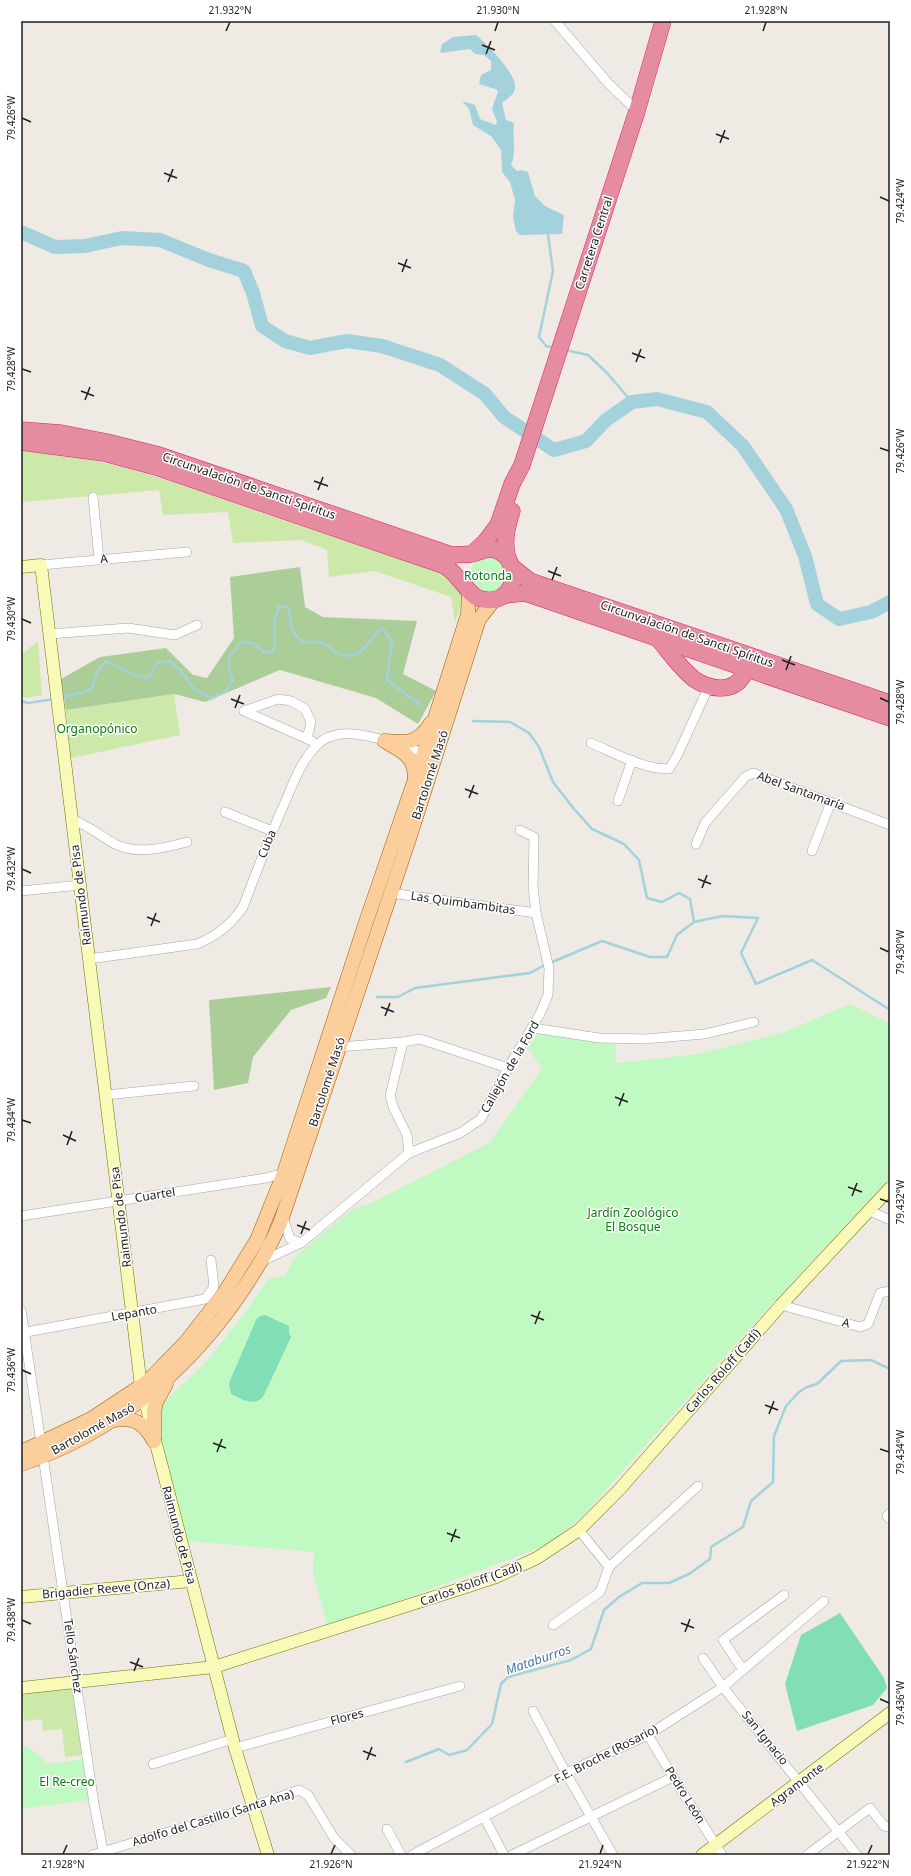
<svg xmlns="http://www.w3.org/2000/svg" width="911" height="1876" font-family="'Noto Sans',sans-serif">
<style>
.grass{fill:#cce9aa}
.forest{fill:#abce99}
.park{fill:#c1f9c2}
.pitch{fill:#82deb6}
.water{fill:#a4d2dc}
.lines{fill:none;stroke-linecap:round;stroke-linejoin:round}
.stream{stroke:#a4d2dc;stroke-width:2.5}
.river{stroke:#a4d2dc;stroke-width:14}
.street-casing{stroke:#a5a5a5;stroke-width:10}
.secondary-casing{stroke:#6d7405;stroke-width:13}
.primary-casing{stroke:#965e01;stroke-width:15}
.highway-casing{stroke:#d9256b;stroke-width:17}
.street{stroke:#fff;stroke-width:9}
.secondary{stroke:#f9f9b8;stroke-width:12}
.primary{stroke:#fbce9c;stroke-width:14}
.highway{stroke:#e68ca1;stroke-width:16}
.ticks{fill:none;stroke:#1e1e1e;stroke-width:1.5}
.labels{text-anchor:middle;stroke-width:3;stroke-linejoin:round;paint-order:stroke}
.street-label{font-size:12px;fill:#1e1e1e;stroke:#fff}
.park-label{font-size:12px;fill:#0c7b10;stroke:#fff}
.water-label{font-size:13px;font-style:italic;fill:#487aa5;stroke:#fff}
.neatline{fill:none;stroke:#1e1e1e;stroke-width:1.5}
.ticks-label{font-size:10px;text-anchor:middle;fill:#1e1e1e}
</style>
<rect width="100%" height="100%" fill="#efebe4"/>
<g class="grass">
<path d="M21,451C99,454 173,482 246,507C313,530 380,553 447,574C466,596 464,596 455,623L451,597L375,571L329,577L327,550L302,540L233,543L228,512L163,515L159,490L23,502L21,490Z"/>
<polygon points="38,641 42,695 26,698 21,696 21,655"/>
<polygon points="174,694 180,735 71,758 66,710"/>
<polygon points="75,1687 83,1755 65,1757 62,1729 43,1731 42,1719 24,1721 21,1694"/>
</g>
<g class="forest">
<polygon points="300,567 305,607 323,617 417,621 403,674 436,691 418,724 376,698 280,670 205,702 174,694 66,710 61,679 100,657 166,648 193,675 207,678 234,638 230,577"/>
<polygon points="331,987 326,998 291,1010 253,1057 248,1083 214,1090 209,1000"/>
</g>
<g class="park">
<circle cx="488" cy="575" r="18"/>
<polygon points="850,1004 890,1024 890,1178 765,1311 582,1517 547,1545 328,1628 313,1572 314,1552 186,1541 160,1442 162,1404 207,1361 247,1310 268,1279 285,1276 294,1258 316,1239 352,1209 367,1205 489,1143 542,1069 528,1048 538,1033 616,1044 616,1063 698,1054 782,1033"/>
<polygon points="21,1743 44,1759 45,1764 85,1759 89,1800 21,1809"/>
</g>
<g class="pitch">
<path d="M265,1315L289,1326V1333L291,1337L263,1397C253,1407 242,1399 231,1394L229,1383L256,1320L260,1316Z"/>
<polygon points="840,1613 884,1678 887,1688 873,1705 797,1731 785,1684 801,1635"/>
</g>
<path class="water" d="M476,35C487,44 515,72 515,86C516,94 507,99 502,103L506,120L514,123C512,137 517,152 511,165L517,171L522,170L528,172L535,196L545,206L564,215L562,234L520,235L516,231L513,217L515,200L510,182L502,172L501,150L491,136L473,125L469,109L462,101L475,105L480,119L496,125L497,122L492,109L498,91L495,89L479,84L481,75L491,70V61L484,55L475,54L470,49L440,53L442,44L453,37Z"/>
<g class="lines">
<g class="stream">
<polyline points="548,235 553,271 539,337 546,346 555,348"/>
<polyline points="565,350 588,355 607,373 632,402"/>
<path d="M60,697L85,692L93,687L96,674L106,661L134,675L148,678L157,663L170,661L181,671L195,690L212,698L225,692L233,680C224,660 228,658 241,642L253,643L264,652L273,651L275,643L274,621L279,606L288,607C291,619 290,640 307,642C314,643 319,641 325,644C330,646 332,651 337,653C357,663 367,645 378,631L383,629L392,641L387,680L422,706"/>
<polyline points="21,701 28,703 54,699"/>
<polyline points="473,721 510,722 529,733 539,747 553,782 574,809 592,829 624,844 639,860 647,898 662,902 679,893 690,899 694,922 722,916 758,918 741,953 756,984 812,960 890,1010"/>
<polyline points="550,963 602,941 650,957 667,957 677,935 694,922"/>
<polyline points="377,997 398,997 415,988 530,973 545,965"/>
<polyline points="406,1762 439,1749 449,1755 467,1750 492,1724 501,1684 508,1677 571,1660 591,1649 604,1610 619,1597 642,1583 669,1583 689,1574 710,1559 711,1547 743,1527 751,1501 773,1482 774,1436 786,1406 799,1392 807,1387 817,1384 841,1361 871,1360 890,1369"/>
</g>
<polyline class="river" points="21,232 55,247 85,246 122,238 160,240 209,260 244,271 253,293 262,326 285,341 310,348 347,341 382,346 440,365 485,394 504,417 554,450 586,441 606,420 632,402 657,399 707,412 743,446 786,509 805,556 817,604 839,619 871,612 890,602"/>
<defs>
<g id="street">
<polyline points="555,21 608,83 637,111"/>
<polyline points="93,497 99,559"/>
<polyline points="41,565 187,552"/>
<polyline points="49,634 128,628 175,635 197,625"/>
<polyline points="244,711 278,699 291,701 305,709 311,722 307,739"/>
<polyline points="244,711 312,741"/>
<path d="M591,743C615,753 642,769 669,769L677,756L709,686"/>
<polyline points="618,801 632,760"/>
<polyline points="225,812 272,831"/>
<path d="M72,820C89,825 100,836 115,844C137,855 165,848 187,842"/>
<polyline points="696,844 705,823 745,777 753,773 890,825"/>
<polyline points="812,851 831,802"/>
<polyline points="21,891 80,885"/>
<polyline points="390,893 536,913"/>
<path d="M89,959L197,944C217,936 231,925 243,907C257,871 270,835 286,800C294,781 302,760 317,745C323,739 333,735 341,734C365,731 405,747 429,755"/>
<polyline points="533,1028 599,1038 644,1039 705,1034 754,1022"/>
<polyline points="403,1042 390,1096 394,1109 407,1135 409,1153"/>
<polyline points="338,1047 403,1042 420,1039 508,1068"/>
<polyline points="106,1095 194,1086"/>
<polyline points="868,1210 890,1220"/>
<polyline points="21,1216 266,1178 284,1173"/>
<polyline points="283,1217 290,1239 301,1243"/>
<polyline points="262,1261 301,1243 409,1153 460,1133 481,1119 508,1068 540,1014 548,995 549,968 536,913 533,887 534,837 520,830"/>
<polyline points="781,1305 860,1327 868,1324 880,1293 890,1291"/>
<polyline points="21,1310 41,1443"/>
<polyline points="21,1333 205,1299 214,1287 211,1260"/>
<polyline points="43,1456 94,1804 104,1855"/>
<polyline points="890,1513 887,1516 890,1519"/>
<polyline points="609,1567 698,1486"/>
<polyline points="553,1625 600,1592 609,1567 579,1530"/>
<polyline points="703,1658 723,1687 857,1855"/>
<polyline points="743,1670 723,1640 784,1595"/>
<polyline points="533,1711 566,1773 613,1855"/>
<polyline points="648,1735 673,1777 722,1855"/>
<polyline points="235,1748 460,1686"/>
<polyline points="153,1764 233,1739"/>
<polyline points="484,1817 504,1855"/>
<polyline points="387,1829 401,1855"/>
<polyline points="92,1855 252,1807 299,1790 308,1795 334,1838 351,1855"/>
<polyline points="412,1855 566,1773 648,1735 723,1687 824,1601"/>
<polyline points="512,1855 673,1777"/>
<polyline points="807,1855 870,1808 884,1826 890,1827"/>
</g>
<g id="secondary">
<polyline points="21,567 41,565 141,1386 235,1748 268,1855"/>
<polyline points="21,1597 191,1581"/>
<polyline points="21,1688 214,1667 469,1586 496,1577 537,1558 579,1530 619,1490 781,1305 890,1188"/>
<polyline points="702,1855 890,1713"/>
</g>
<g id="primary">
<path d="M384,741C407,743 418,744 431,723"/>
<path d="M386,742C404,752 415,757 415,779"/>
<path d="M114,1420C135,1417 144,1423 154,1441"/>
<polyline points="154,1441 154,1413 156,1402 166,1384"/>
<polyline points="21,1452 91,1419 147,1382 186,1342 225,1292 257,1240 284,1173 366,922 424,753 468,614 469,590"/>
<path d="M21,1464C115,1433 190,1369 244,1288C259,1265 274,1241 283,1215L410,836L479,619L494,600"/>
</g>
<g id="highway">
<path d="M21,430L61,433L107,442L159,455L452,555C459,554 465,555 471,554C479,553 486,547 495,550C526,560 515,611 478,598C468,594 458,574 445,566L156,467L104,453L21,442"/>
<polyline points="473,553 485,542 498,525 512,484 522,465 637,111 663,21"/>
<path d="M508,559C503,542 507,527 512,511"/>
<polyline points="511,566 530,581 890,703"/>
<polyline points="506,595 525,593 890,718"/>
<path d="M659,640C670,653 680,668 694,679C708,689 732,694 743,676C746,671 747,665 749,659"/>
</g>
</defs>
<use href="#street" class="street-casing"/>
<use href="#secondary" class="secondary-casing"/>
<use href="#primary" class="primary-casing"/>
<use href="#highway" class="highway-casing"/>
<use href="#street" class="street"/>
<use href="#secondary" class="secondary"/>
<use href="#primary" class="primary"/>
<use href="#highway" class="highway"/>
</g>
<path class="ticks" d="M226,31L230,22M495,31L498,22M763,31L766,22M482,45L495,50M486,54L491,41M22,118L31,122M716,134L729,139M720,143L725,130M164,173L177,178M168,182L173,169M880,197L889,201M398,263L411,268M402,272L407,259M632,353L645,358M636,362L641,349M22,369L31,372M81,391L94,396M85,400L90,387M880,448L889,451M314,481L328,486M318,490L323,477M548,571L561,576M552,580L557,567M22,619L31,623M782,660L795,665M786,670L791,656M880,698L889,702M231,699L244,704M235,708L240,695M465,789L478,794M469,798L474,785M22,869L31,873M698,879L711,884M702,888L707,875M147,917L160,922M151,926L156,913M880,948L889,952M381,1007L394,1012M385,1016L390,1003M615,1097L628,1102M619,1106L624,1093M22,1120L31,1123M63,1135L76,1141M67,1145L72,1131M848,1187L862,1192M852,1196L857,1183M880,1199L889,1202M297,1225L310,1230M301,1234L306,1221M531,1315L544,1320M535,1324L540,1311M22,1370L31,1374M765,1405L778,1410M769,1414L774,1401M213,1443L226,1448M880,1449L889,1452M217,1452L222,1439M447,1533L460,1538M451,1542L456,1529M22,1620L31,1624M681,1623L694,1628M685,1632L690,1619M130,1662L143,1667M134,1671L139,1658M880,1699L889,1703M363,1751L376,1756M367,1760L372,1747M63,1854L67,1845M331,1854L335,1845M600,1854L603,1845M868,1854L872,1845"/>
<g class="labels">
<g class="street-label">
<text transform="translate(594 243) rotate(-72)" y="4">Carretera Central</text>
<text transform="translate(249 486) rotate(19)" y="4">Circunvalación de Sancti Spíritus</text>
<text transform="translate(104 559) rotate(-5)" y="4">A</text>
<text transform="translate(687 634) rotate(19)" y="4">Circunvalación de Sancti Spíritus</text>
<text transform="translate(430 775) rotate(-72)" y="4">Bartolomé Masó</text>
<text transform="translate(801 791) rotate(20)" y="4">Abel Santamaría</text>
<text transform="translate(267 844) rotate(-68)" y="4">Cuba</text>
<text transform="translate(81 895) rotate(-97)" y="4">Raimundo de Pisa</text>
<text transform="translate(463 903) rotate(8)" y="4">Las Quimbambitas</text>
<text transform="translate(510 1067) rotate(-60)" y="4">Callejón de la Ford</text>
<text transform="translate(327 1082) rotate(-72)" y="4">Bartolomé Masó</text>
<text transform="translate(155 1195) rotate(-9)" y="4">Cuartel</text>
<text transform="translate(121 1217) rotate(-97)" y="4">Raimundo de Pisa</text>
<text transform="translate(134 1313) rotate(-10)" y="4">Lepanto</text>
<text transform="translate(846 1323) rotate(14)" y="4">A</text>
<text transform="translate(723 1371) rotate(-49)" y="4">Carlos Roloff (Cadí)</text>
<text transform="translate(93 1429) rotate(-29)" y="4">Bartolomé Masó</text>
<text transform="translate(179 1535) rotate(75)" y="4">Raimundo de Pisa</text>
<text transform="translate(471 1584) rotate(-20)" y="4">Carlos Roloff (Cadí)</text>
<text transform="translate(106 1589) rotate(-5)" y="4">Brigadier Reeve (Onza)</text>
<text transform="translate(73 1656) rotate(82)" y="4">Tello Sánchez</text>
<text transform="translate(347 1717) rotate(-15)" y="4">Flores</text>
<text transform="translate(765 1738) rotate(51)" y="4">San Ignacio</text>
<text transform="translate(606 1754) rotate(-27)" y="4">F.E. Broche (Rosario)</text>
<text transform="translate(797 1785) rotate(-37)" y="4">Agramonte</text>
<text transform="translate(685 1795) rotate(58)" y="4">Pedro León</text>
<text transform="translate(213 1818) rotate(-17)" y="4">Adolfo del Castillo (Santa Ana)</text>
</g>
<g class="park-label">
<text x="488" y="580">Rotonda</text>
<text x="97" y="733">Organopónico</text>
<text x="633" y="1217">Jardín Zoológico<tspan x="633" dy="14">El Bosque</tspan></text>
<text x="67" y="1786">El Re-creo</text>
</g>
<g class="water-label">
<text transform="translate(538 1659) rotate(-19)" y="5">Mataburros</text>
</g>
</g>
<rect width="911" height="1876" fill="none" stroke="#ffffff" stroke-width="44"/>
<rect x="22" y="22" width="867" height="1832" class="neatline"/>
<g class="ticks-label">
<text x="230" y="14">21.932°N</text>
<text x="498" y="14">21.930°N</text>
<text x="766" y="14">21.928°N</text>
<text transform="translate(11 118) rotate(-90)" y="4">79.426°W</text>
<text transform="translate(900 201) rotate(-90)" y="4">79.424°W</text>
<text transform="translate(11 369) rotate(-90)" y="4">79.428°W</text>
<text transform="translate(900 451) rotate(-90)" y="4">79.426°W</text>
<text transform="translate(11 619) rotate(-90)" y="4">79.430°W</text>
<text transform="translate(900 702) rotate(-90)" y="4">79.428°W</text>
<text transform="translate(11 869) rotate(-90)" y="4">79.432°W</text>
<text transform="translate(900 952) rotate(-90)" y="4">79.430°W</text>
<text transform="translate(11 1120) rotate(-90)" y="4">79.434°W</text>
<text transform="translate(900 1202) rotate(-90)" y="4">79.432°W</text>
<text transform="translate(11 1370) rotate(-90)" y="4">79.436°W</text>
<text transform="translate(900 1452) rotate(-90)" y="4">79.434°W</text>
<text transform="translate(11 1620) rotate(-90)" y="4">79.438°W</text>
<text transform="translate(900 1703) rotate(-90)" y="4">79.436°W</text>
<text x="63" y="1868">21.928°N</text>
<text x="331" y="1868">21.926°N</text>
<text x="600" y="1868">21.924°N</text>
<text x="868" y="1868">21.922°N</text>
</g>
</svg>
